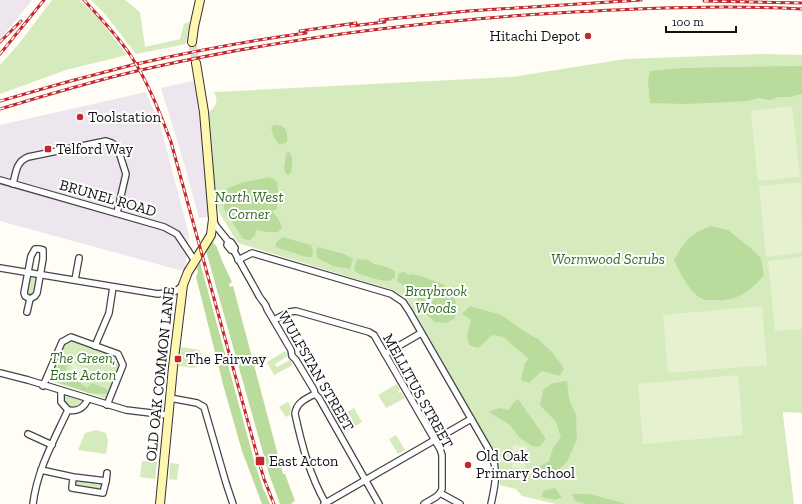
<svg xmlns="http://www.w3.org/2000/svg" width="802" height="504" font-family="'Zilla Slab',serif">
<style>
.industrial{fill:#eee6ef}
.green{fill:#d5ebbd}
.forest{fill:#b9dc9c}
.pitch{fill:#e6f2cf}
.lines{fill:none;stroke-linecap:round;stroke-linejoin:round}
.secondary-tunnel{stroke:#dbdad3;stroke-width:8;stroke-dasharray:8 4;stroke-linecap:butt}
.street-casing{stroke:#444;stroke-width:8}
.secondary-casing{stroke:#333;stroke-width:10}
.street{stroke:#fff;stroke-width:5.5}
.secondary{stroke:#fff6b0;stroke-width:8}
.rail-casing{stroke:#c4262e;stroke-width:3}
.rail{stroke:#fff;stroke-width:1.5;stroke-dasharray:4.5;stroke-linecap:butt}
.poi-dot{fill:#c4262e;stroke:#fff;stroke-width:1.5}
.labels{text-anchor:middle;stroke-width:4;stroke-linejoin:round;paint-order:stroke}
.poi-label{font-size:15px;fill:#111;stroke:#fff;text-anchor:start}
.park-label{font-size:15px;font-style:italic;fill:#2f6b1f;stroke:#fff}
.street-label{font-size:15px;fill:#111;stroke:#fff}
</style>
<rect width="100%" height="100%" fill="#fffdf5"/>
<g class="industrial">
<polygon points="0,0 32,0 0,40"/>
<polygon points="197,80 210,217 199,218 184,163 161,88"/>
<polygon points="146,92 160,125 173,174 189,235 185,269 179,270 0,221 0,125"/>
</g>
<g class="green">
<polygon points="52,0 80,0 99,19 127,55 66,70 0,94 0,65 18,45"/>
<polygon points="91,0 125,0 140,12 145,47 180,39 184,24 189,22 186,44 136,54 106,15"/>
<path d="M762,54L802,55V413L783,412V415L794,504H556L522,496L516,489L500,485V471L498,459L415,312L405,297L392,290L238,243L220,214L216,203L209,112C216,106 219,101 214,92L512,77L625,59Z"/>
<polygon points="31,275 37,277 34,293 30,295 27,292"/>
<path d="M71,337L116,355C125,366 112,388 107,399L47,380L64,342Z"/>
<path d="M181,347L199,350L202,355L199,359C202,372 187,367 179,366Z"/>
<polygon points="285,351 288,356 275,364 277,367 290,360 293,365 274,375 267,362"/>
<polygon points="397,384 400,390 398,391 399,393 401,392 405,398 386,408 378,395"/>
<path d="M64,395H66L83,400L84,403L76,409C68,407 66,406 62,399Z"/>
<polygon points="288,402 291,407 290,415 286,417 279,407"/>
<polygon points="354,408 362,422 344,433 340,423 339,424 336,419"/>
<polygon points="96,430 106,433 108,441 106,454 78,450 85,433"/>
<polygon points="396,435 405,450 398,454 389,439"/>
<polygon points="142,461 157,462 155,479 140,477"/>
<polygon points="170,463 179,464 177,480 169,479"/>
<polygon points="74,478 103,483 101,490 99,491 74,486"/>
</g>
<g class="forest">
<polygon points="794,66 802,66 802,94 789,97 778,97 770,100 758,98 747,101 686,104 650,103 648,81 650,71 681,68"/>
<path d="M274,125C286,125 288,131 287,142L280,145C275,140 272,134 271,127Z"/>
<path d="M289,152C294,157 292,166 291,173L289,175L286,174L284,169L286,153Z"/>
<polygon points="270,177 277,182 278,192 277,209 272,211 279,220 282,228 278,232 267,232 256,230 255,235 250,240 243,239 224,209 223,191 240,183"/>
<path d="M711,226L728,230L753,250L761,258L764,275C749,293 736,302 712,300C709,300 705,300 703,299C691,295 679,271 674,260C685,241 690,234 711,226Z"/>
<polygon points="282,237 311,245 313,251 312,257 306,257 276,247 276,243"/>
<polygon points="212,241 215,245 216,245 223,263 232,282 229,284 230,287 233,286 283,474 285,474 295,501 291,503 292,504 280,504 269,474 206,251"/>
<polygon points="318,247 344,254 353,259 350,269 333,266 317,258 316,250"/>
<path d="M357,259L368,260L374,264L387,267L395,271V278C394,278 390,281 389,281C383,282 361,275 356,272L354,268Z"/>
<polygon points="200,262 255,464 264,491 265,492 270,504 262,504 242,451 224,388 196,277 198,272 197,268"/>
<polygon points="405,272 408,275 412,274 427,278 444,285 452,293 457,305 455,318 447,323 435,322 422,310 415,293 397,281 399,273"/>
<polygon points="470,306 501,315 527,333 538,339 552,352 564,368 560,376 542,371 529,383 521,380 525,363 529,359 510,343 504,337 492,335 478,348 469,345 467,336 471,320 462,314"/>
<polygon points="66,360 68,365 65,373 65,377 76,380 87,388 92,383 107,389 107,394 89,393 57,382 54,378 60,361"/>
<polygon points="567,381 569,399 576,415 577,439 567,462 555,473 543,476 538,467 549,461 553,448 561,437 556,422 540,405 543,390 552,383"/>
<polygon points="518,399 546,439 539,447 532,446 520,438 510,425 489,412 499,408 509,410 513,403"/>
<polygon points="555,488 562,497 555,500 542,497 543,491"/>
<polygon points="572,494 589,494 627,504 586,504 575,501"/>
</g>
<g class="pitch">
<polygon points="792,106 800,177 758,181 751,111"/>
<polygon points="801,182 802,253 766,257 759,186"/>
<polygon points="802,257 802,329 775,331 768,261"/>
<polygon points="762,306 767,365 668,373 663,315"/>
<polygon points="73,364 91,371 88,379 70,372"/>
<polygon points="738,375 743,435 643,444 638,384"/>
<polygon points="513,445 527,446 525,469 512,468"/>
</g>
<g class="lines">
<polyline class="secondary-tunnel" points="192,42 196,63"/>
<defs>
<g id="street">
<polyline points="0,180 164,227 177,234 195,261"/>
<path d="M13,184C16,172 16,162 28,157L106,141L112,143L118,149L126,174L117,213"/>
<path d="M213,219L216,226L228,241L231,242L235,248L234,251C242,266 251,281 259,296C262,301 266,304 267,309L291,350L292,356L296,360L314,390L315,394L319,398L379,504"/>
<polyline points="228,241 227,245 231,250 234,251"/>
<polygon points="35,249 39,249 43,250 43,259 37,293 35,296 30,299 25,296 24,293 31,256"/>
<path d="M238,260L252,253L391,294L403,302L409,311L492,455C498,473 495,486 491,504"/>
<polyline points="0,268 158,294 176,291 183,285"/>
<polyline points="75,280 79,258"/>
<polyline points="27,312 30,299"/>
<polyline points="274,320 289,312 296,311 369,332 374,335 440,449 442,455 442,489 440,493"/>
<polyline points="95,346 109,313 113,287"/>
<polyline points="385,354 421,333"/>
<polyline points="0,373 28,380 126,410 168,415"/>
<polyline points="43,386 62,342 71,337 118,354 123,365 107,405"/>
<path d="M61,391V402L68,410C78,412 84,408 88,399"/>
<path d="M315,394C305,399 296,403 295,414C302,446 310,476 326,504"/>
<polyline points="170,398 197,403 204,407 226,483 233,504"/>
<polyline points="28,434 52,445"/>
<polyline points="41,470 73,477 106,481 103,493 72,488 73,477"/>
<polyline points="106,481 107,473"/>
<path d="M33,504C37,470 54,440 68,410"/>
<polyline points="324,504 471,419"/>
<polyline points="424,504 436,497 440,493 460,504"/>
</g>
<g id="secondary">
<polyline points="192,42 194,27 200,0"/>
<polyline points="160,504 173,367 183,285 188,272 211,235 213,219 204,112 196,63"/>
</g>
</defs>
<use href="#street" class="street-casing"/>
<use href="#secondary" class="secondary-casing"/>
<use href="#street" class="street"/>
<use href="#secondary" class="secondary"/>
<defs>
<g id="rail">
<path d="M84,0C100,18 118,36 131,56C148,82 160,113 171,142L259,462L264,479L274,504"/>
<polyline points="704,1 802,3"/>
<polyline points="380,20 468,11 641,0"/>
<polyline points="351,26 385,22"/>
<polyline points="300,31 356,23"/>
<polyline points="0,42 21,21"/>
<polyline points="0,54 44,0"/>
<path d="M0,101C44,88 88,76 132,65C189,52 247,41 306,33"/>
<path d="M0,109C50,94 99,79 150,68C289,37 431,20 574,12C650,8 726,5 802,9"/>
</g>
</defs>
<use href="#rail" class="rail-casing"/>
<use href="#rail" class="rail"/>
</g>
<g class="poi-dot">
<circle cx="588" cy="36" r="4"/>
<circle cx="80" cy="117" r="4"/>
<rect x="44" y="145" width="8" height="8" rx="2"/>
<rect x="174" y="355" width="8" height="8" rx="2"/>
<rect x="255" y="456" width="10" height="10" rx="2"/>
<circle cx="468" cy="465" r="4"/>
</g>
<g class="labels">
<g class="poi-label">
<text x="580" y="41" text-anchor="end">Hitachi Depot</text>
<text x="88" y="122">Toolstation</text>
<text x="56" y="154">Telford Way</text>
<text x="186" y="364">The Fairway</text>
<text x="476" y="461">Old Oak<tspan x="476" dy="17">Primary School</tspan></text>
<text x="269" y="466">East Acton</text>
</g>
<g class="park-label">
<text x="249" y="202">North West<tspan x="249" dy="17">Corner</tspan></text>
<text x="608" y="264">Wormwood Scrubs</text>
<text x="436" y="296">Braybrook<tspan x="436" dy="17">Woods</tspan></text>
<text x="83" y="363">The Green,<tspan x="83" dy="17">East Acton</tspan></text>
</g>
<g class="street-label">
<text transform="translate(108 198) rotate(16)" y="5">BRUNEL ROAD</text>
<text transform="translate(316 371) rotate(60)" y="5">WULFSTAN STREET</text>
<text transform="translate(160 374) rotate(-84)" y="5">OLD OAK COMMON LANE</text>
<text transform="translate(418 391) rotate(61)" y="5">MELLITUS STREET</text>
</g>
</g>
<path d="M666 26v6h70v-6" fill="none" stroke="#111111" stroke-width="2"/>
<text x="672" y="26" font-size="12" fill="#111111" stroke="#ffffff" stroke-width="3" paint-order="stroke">100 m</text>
</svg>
